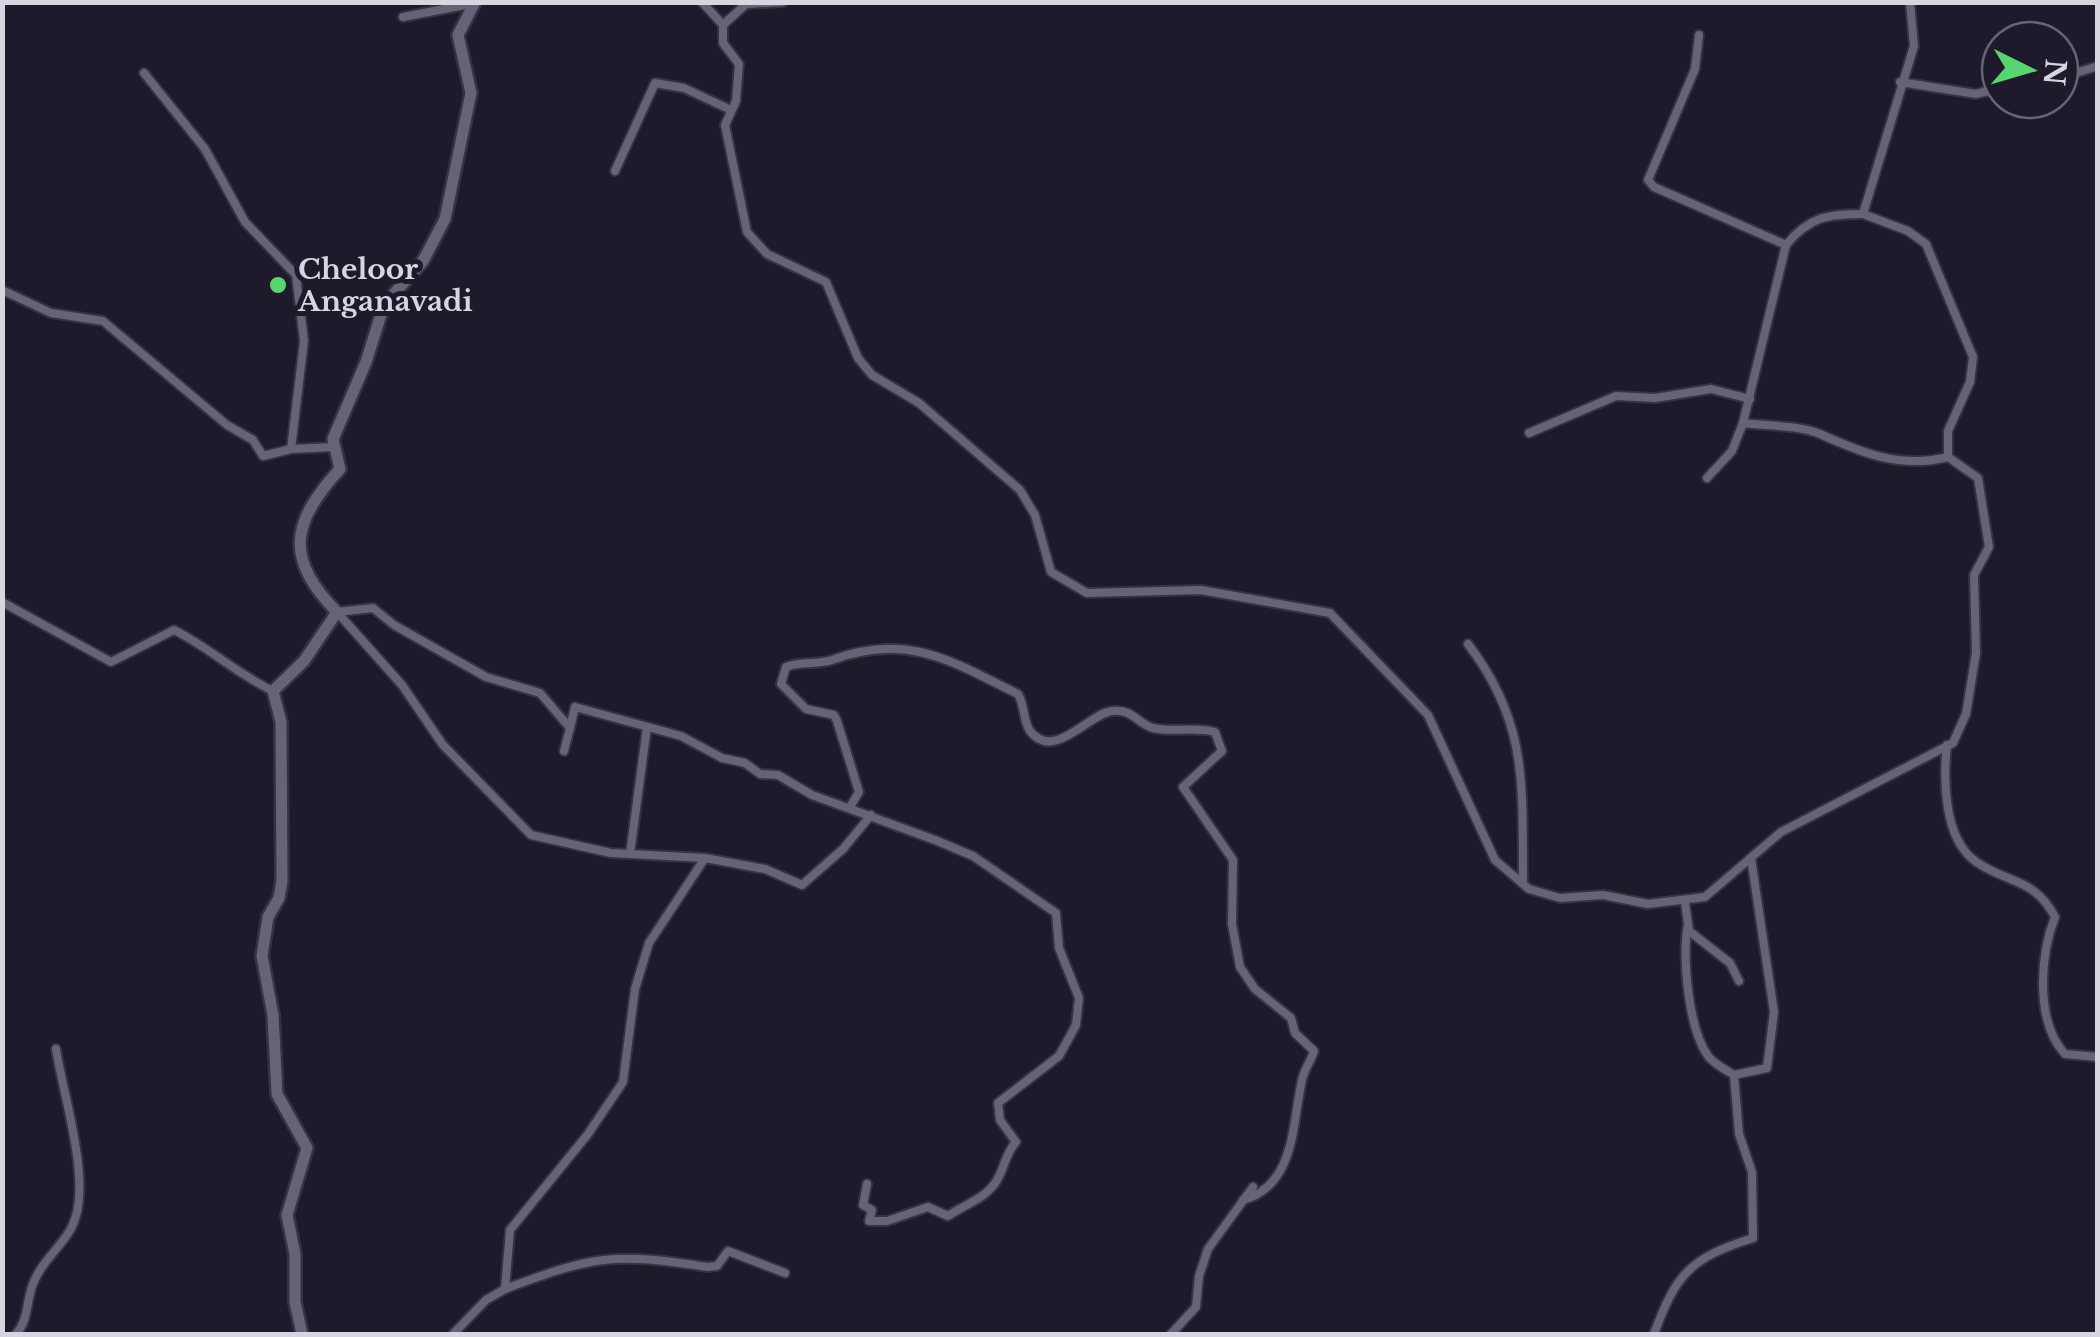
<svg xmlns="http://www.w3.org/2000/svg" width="2100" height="1337" font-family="'Libre Baskerville',serif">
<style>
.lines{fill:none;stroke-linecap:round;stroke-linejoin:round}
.minor-casing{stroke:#373240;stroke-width:12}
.secondary-casing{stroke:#373240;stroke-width:16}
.minor{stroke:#686278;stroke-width:8}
.secondary{stroke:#686278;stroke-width:11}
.poi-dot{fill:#58d570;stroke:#1e192b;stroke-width:4}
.labels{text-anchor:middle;stroke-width:10;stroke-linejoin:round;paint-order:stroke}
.poi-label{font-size:28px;font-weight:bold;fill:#d8d5e1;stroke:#1e192b;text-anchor:start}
</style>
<rect width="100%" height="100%" fill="#1e192b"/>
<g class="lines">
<defs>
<g id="minor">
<polyline points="702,2 723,25 723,43 739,64 736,101 725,125 747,232 767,254 826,282 858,358 872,375 919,403 1020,490 1035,515 1051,572 1087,593 1201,590 1330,613 1428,715 1495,860 1529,889 1560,898 1603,895 1648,904 1705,897 1781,832 1953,743 1966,714 1976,653 1974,575 1989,547 1978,478 1948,457 1948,431 1970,382 1973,357 1926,244 1908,231 1863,214 1914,46 1910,2"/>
<polyline points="403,17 470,4"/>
<polyline points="723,25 746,4 783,2"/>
<polyline points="1699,35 1695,69 1648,180 1654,187 1786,245"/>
<polyline points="144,73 205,149 245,222 296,275 304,341 291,449"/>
<polyline points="2060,78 2098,66"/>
<polyline points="1900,82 1976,94 2000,88"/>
<polyline points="615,171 655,83 684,88 731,110"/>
<polyline points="2,290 51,313 103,321 227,425 253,440 263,456 291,449 335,447"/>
<path d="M1743,423C1766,426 1799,425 1820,434C1862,453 1901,469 1948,457"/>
<polyline points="1529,433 1616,396 1655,398 1711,389 1750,399"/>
<path d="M1707,478L1732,451L1743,423L1786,245C1809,217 1827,214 1863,214"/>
<path d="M2,602L111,662L174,630C210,648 237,674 273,691"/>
<path d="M1468,644C1529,724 1522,787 1523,881"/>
<path d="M570,728L575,707L681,736L722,758L745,763L760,774L778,775L812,795L935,840L973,856L1056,913L1059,948L1079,998L1076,1025L1059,1056L998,1103L1000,1120L1016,1142C1005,1154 1005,1167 997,1180C986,1199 965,1204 948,1216L928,1207L887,1221H869L872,1210L863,1205L867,1184"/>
<path d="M1947,745C1943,781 1944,838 1975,861C2007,884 2034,877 2055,917C2040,955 2035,1022 2065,1054L2098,1057"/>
<path d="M850,807L859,792L837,721L834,715L806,709L781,684L786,667C801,661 817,665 832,660C908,632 951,661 1018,694C1025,706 1023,721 1030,731C1054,762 1088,714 1112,711C1132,708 1138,724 1153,728C1174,733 1194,726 1215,732L1222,751L1183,787L1233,860L1232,924L1240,967L1255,989L1291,1018L1295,1033L1314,1051C1311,1061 1304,1070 1302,1080C1292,1123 1296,1185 1243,1200"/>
<polyline points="630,854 647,727"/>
<polyline points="705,858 765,869 802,885 843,849 871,815"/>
<polyline points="1685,902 1689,931 1730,963 1739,981"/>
<path d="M1688,924C1682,956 1688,1028 1708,1056C1714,1064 1726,1070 1734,1075"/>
<path d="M505,1289C593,1256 613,1252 707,1267L717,1266L728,1251L785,1273"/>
<path d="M16,1334C29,1320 26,1301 33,1284C42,1259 68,1242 75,1219C90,1177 63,1094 56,1049"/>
<polyline points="453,1334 486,1300 505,1289 510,1230 588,1134 623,1082 635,989 649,943 705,858 611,853 531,835 443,745 402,685 337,612 373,608 394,625 486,677 540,693 570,728 564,751"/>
<polyline points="1171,1334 1196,1307 1199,1276 1208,1249 1253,1187"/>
<path d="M1654,1334C1676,1274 1690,1258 1753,1238L1752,1172L1739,1134L1734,1075L1767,1068L1774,1012L1751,858"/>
</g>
<path id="secondary" d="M302,1334L295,1302V1254L287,1215L307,1148L277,1094L273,1015L262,956L268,917L279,898L282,881L281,722L273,691L304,661L337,612C284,559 291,522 340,469L333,439L366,362L384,305L423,261L445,219L471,93L458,35L475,2"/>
</defs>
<use href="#minor" class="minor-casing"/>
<use href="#secondary" class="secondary-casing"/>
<use href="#minor" class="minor"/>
<use href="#secondary" class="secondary"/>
</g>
<circle class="poi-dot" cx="278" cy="285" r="10"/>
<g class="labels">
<g class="poi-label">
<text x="298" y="279">Cheloor<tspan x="298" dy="32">Anganavadi</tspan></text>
</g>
</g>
<rect width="2100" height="1337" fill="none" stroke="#d8d5e1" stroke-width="10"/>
<g transform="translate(2030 70) rotate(95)"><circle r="48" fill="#1e192b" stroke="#686474" stroke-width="2.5"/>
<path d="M0-8L18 38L0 25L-18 38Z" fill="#58d570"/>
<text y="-15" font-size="28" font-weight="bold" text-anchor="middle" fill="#d8d5e1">N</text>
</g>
</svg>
